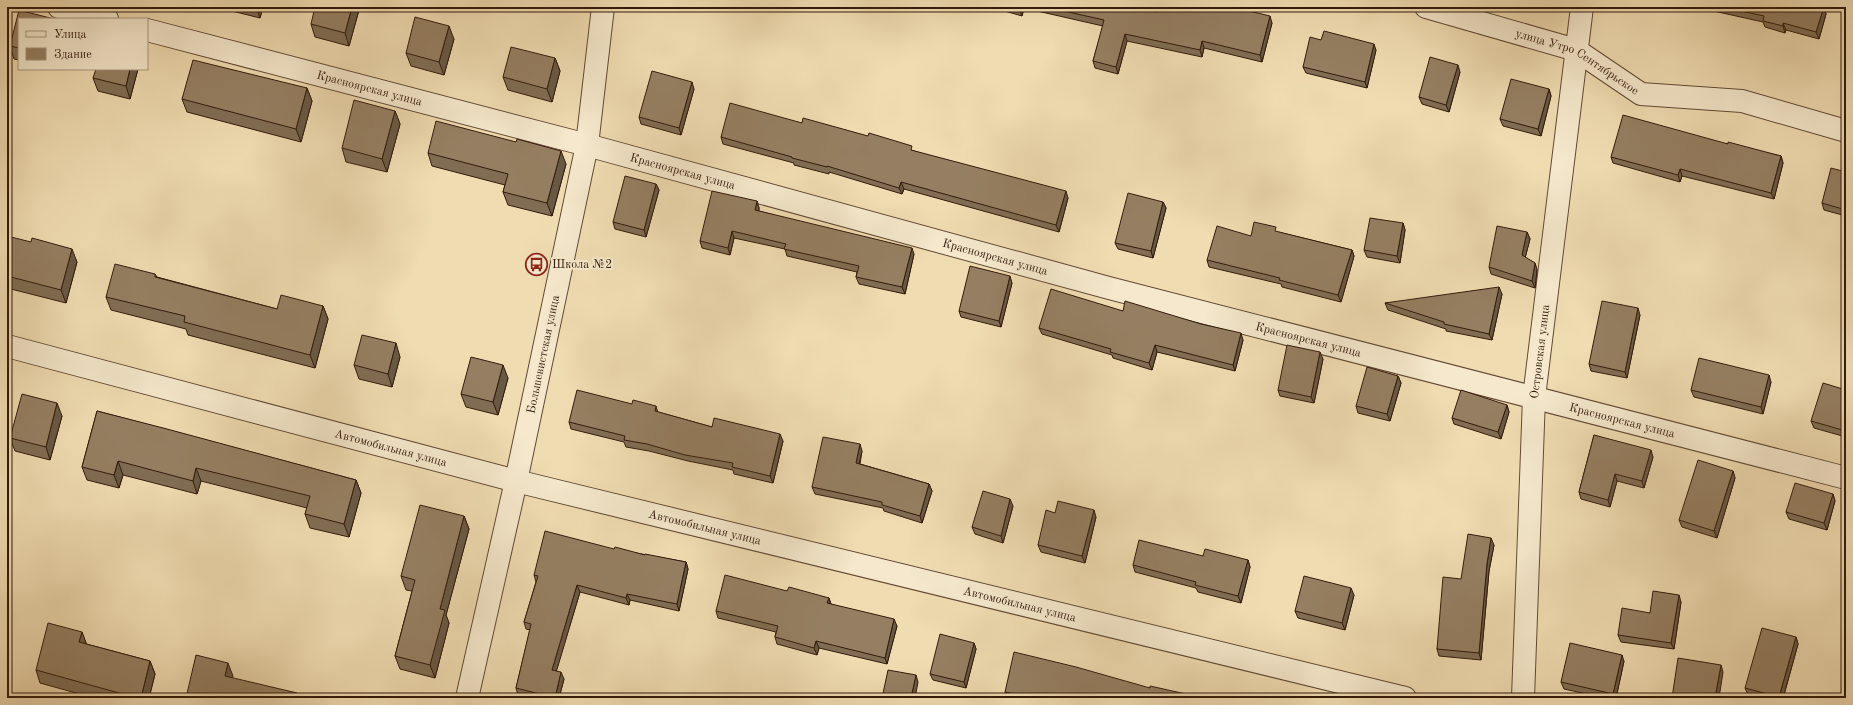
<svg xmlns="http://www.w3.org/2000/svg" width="1853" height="705" font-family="'Old Standard TT',serif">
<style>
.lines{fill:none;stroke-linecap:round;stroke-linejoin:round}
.minor-casing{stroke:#624a35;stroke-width:24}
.minor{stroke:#f5e8cc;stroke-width:22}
.wall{fill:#806d54;stroke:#331a0c}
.shaded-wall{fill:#685945;stroke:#331a0c}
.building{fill:#957f62;stroke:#331a0c}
.labels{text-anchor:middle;stroke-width:4;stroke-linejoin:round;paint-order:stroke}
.street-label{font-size:12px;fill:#331a0c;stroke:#f5e8cc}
.poi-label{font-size:12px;fill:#331a0c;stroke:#f5e8cc;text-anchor:start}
</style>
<rect width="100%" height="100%" fill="#f0dcb1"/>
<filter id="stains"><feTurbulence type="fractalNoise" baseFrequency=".005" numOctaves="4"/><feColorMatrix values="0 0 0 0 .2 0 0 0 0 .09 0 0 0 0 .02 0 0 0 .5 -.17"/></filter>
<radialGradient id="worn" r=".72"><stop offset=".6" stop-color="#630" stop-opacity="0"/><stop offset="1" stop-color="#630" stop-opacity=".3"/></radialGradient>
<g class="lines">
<defs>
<g id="minor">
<polyline points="59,7 107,19"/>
<path id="s1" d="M1426,7L1576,50L1641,94L1742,101L1846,131"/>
<path id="s2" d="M147,30L587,145L1109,288L1846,478"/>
<path id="s3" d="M7,346L516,481L1405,698"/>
<path id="s4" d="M467,698L516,481L587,145L603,7"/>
<path id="s5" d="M1523,698L1534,397L1582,7"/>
</g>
</defs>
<use href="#minor" class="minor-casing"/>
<use href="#minor" class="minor"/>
</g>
<g class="wall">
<polygon points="224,7 263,7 260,18 224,9"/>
<polygon points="991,7 1136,7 1156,12 1272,23 1262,62 1204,48 1202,57 1127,41 1118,74 1095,68 1093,61 1103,26 1024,8 1022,16"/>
<polygon points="1708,7 1824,7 1826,14 1819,39 1786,30 1785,33 1765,27 1763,22 1709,10"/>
<polygon points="359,10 349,46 315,37 311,24"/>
<polygon points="19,19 19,60 14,59 10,46"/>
<polygon points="454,39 444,75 411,66 406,53"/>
<polygon points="1321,40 1376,50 1367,88 1306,73 1303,67"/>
<polygon points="555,58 560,71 552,102 508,90 503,77"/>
<polygon points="138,69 130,99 98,91 93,78"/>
<polygon points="1460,72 1449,112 1422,104 1419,97"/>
<polygon points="307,88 312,101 301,142 187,112 182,99"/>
<polygon points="694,89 681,135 641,124 639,117"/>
<polygon points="1549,89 1551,96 1541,136 1503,126 1500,119"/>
<polygon points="395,111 400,124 387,172 346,162 342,148"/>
<polygon points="802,123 914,151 1068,198 1059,232 904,189 902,194 829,172 829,174 794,165 794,163 723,144 721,137"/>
<polygon points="1728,144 1781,156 1783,163 1774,199 1682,176 1680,182 1613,163 1611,157"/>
<polygon points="428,153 566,164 552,216 508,205 503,192 505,185 432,166"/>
<polygon points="1846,172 1846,216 1824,210 1822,203"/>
<polygon points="656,184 659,190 646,237 615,229 613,222"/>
<polygon points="757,201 759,208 759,211 914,254 905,294 859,284 856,277 857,272 787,256 785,249 734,238 730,255 702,248 700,241"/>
<polygon points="1163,202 1166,208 1153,258 1118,249 1115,243"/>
<polygon points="1403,223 1405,230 1400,263 1367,257 1364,250"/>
<polygon points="1278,232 1352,250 1354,256 1341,302 1282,287 1281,284 1209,267 1207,260"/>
<polygon points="1527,232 1530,239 1525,258 1535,263 1537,270 1535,288 1491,274 1489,267"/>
<polygon points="7,236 77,262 66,303 7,288"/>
<polygon points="155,274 157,277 277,309 323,306 328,319 315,368 188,335 186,329 111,310 106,297"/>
<polygon points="1012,283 1001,327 961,317 959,311"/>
<polygon points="1502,294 1492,340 1446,331 1446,329 1388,310 1385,303"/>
<polygon points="1123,311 1243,340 1235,371 1157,352 1152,370 1113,358 1112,355 1042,334 1039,328"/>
<polygon points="1640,315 1627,378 1591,371 1589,364"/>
<polygon points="400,357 392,387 359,379 354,365"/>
<polygon points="1323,359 1314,403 1280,396 1278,390"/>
<polygon points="1398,376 1401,383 1390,421 1358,413 1356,406"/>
<polygon points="508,378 498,415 466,407 461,394"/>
<polygon points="1771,382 1763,414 1694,397 1691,390"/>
<polygon points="1846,390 1846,437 1814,428 1811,421"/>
<polygon points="1507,405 1509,412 1501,439 1454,424 1452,418"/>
<polygon points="97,411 356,480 361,493 349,537 310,528 305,514 307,508 201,481 197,494 123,475 119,488 87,480 82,467"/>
<polygon points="658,412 712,427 783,441 773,483 734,474 733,470 688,461 649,451 626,447 624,442 571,429 569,422"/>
<polygon points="62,416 50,460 15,451 10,438"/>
<polygon points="1594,435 1653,457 1644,488 1617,481 1610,507 1581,499 1579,492"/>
<polygon points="862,451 860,464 929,484 932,491 922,523 884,511 883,508 815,494 812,487"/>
<polygon points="1733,471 1735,478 1717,538 1682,527 1679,520"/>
<polygon points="1833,494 1835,501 1827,530 1789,519 1786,512"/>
<polygon points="1013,506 1003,543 975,534 972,527"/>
<polygon points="1055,513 1096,517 1085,563 1041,552 1038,545"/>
<polygon points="464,516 469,529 446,615 449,623 435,678 400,669 395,656 412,591 406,590 401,576"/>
<polygon points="1494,545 1489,571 1481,660 1439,656 1437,649 1461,579"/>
<polygon points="614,549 686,562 688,569 679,611 630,600 629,605 580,592 556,671 564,679 559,698 531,698 518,695 516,688 530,630 526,629 524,622 536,582 534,575"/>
<polygon points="1203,556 1248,560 1250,567 1241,603 1198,592 1196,588 1135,572 1133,565"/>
<polygon points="787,591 829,598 831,604 897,626 887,664 819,648 817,655 777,644 775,637 776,632 718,618 716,611"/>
<polygon points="1354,595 1345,630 1298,618 1295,611"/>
<polygon points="1681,602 1674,649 1621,642 1618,635 1650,613"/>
<polygon points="82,632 86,644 150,661 155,674 149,698 94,698 40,683 36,670"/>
<polygon points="1796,637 1798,644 1784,695 1795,698 1760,698 1748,695 1745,688"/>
<polygon points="974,643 976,649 966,688 933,680 930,674"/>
<polygon points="1624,661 1616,698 1605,698 1564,689 1561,682"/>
<polygon points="1150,688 1188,698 1007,698 1005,692"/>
</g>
<g class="shaded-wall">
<polygon points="256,7 263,7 260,18"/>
<polygon points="352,7 358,7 359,10 349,46 345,33"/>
<polygon points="1020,7 1024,7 1024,8 1022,16 1019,9"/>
<polygon points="1824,7 1826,14 1819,39 1816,32"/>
<polygon points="1270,16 1272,23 1262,62 1260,55"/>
<polygon points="1783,23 1786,30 1785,33 1783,26"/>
<polygon points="449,26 454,39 444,75 439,62"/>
<polygon points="1125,34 1127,41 1118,74 1116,67"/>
<polygon points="1202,41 1204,48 1202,57 1200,50"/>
<polygon points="1374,44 1376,50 1367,88 1365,82"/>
<polygon points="555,58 560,71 552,102 547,89"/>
<polygon points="1458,65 1460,72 1449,112 1446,105"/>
<polygon points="130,69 138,69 130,99 126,86"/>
<polygon points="692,82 694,89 681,135 679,128"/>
<polygon points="307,88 312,101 301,142 296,129"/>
<polygon points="1549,89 1551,96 1541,136 1538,129"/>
<polygon points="395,111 400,124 387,172 382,159"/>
<polygon points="561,151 566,164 552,216 547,203"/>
<polygon points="1781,156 1783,163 1774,199 1771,193"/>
<polygon points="1680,169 1682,176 1680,182 1678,175"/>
<polygon points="901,182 904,189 902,194 899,188"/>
<polygon points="656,184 659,190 646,237 644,230"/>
<polygon points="1066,191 1068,198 1059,232 1056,225"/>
<polygon points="757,201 759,208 757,217 755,210"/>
<polygon points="1163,202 1166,208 1153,258 1151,251"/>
<polygon points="1403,223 1405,230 1400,263 1397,256"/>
<polygon points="732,231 734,238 730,255 728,248"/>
<polygon points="1527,232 1530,239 1524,262 1522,255"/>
<polygon points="912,248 914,254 905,294 902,287"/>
<polygon points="72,249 77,262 66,303 61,290"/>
<polygon points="1352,250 1354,256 1341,302 1338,295"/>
<polygon points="1535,263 1537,270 1535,288 1532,281"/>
<polygon points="1010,276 1012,283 1001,327 999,321"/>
<polygon points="1499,287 1502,294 1492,340 1489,334"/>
<polygon points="323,306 328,319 315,368 310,355"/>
<polygon points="1638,308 1640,315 1627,378 1625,372"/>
<polygon points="1241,333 1243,340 1235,371 1233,365"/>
<polygon points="396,343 400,357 392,387 388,374"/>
<polygon points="1155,345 1157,352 1152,370 1149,363"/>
<polygon points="1320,352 1323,359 1314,403 1311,397"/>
<polygon points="503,365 508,378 498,415 493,402"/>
<polygon points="1769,375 1771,382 1763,414 1761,407"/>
<polygon points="1398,376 1401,383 1390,421 1387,414"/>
<polygon points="57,403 62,416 50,460 46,447"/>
<polygon points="1507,405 1509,412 1501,439 1498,432"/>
<polygon points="656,406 658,413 655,411"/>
<polygon points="780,434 783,441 773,483 770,476"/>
<polygon points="860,444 862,451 858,469 856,463"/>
<polygon points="1651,450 1653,457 1644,488 1642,481"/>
<polygon points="118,461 123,475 119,488 114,475"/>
<polygon points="196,468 201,481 197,494 193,481"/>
<polygon points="1733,471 1735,478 1717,538 1714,531"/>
<polygon points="1615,474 1617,481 1610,507 1608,500"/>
<polygon points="356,480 361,493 349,537 344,524"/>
<polygon points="929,484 932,491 922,523 920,516"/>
<polygon points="1833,494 1835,501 1827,530 1824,523"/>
<polygon points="1010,499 1013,506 1003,543 1001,536"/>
<polygon points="1094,510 1096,517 1085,563 1082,556"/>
<polygon points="464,516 469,529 446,615 449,623 435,678 430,665 440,609"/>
<polygon points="1491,538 1494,545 1489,571 1481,660 1479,653 1487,564"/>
<polygon points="1248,560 1250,567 1241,603 1238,596"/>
<polygon points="686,562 688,569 679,611 677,604"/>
<polygon points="577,585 580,592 555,676 552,670"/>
<polygon points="1351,588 1354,595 1345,630 1342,623"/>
<polygon points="627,594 630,600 629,605 626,598"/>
<polygon points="1679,595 1681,602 1674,649 1671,643"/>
<polygon points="829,598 831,605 827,603"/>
<polygon points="894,619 897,626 887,664 885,658"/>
<polygon points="82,632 87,645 79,642"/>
<polygon points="1796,637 1798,644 1783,698 1779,698 1779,697"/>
<polygon points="816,641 819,648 817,655 814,648"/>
<polygon points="974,643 976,649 966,688 964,682"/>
<polygon points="1622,655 1624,661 1616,698 1614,698 1613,694"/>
<polygon points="150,661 155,674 149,698 141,698"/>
<polygon points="228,663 233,676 230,689 225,676"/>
<polygon points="1721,665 1723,672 1719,698 1715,698"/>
<polygon points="561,672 564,679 559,698 555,698"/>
<polygon points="916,675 918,682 915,698 911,698"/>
<polygon points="297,693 299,698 296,698"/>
</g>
<g class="building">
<polygon points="315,7 352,7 345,33 311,24"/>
<polygon points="1011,7 1020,7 1019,9"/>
<polygon points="1046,7 1136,7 1156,12 1157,7 1233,7 1270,16 1260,55 1202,41 1200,50 1125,34 1116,67 1093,61 1104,20"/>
<polygon points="1723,7 1824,7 1816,32 1783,23 1783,26 1763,21 1764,16"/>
<polygon points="19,10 54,19 19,19 19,48 10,46"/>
<polygon points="415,17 449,26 439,62 406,53"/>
<polygon points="1324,31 1374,44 1365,82 1303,67 1310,37 1321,40"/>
<polygon points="511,47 555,58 547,89 503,77"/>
<polygon points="1430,57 1458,65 1446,105 1419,97"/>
<polygon points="193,60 307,88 296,129 182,99"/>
<polygon points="96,69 130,69 126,86 93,78"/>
<polygon points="652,71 692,82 679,128 639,117"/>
<polygon points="1511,79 1549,89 1538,129 1500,119"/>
<polygon points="354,100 395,111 382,159 342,148"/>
<polygon points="730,103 802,123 803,118 868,136 869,133 912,146 911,150 1066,191 1056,225 901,182 899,188 827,166 827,167 792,158 792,157 721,137"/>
<polygon points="1623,115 1728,144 1728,142 1781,156 1771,193 1680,169 1678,175 1611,157"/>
<polygon points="436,121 516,142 517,139 561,151 547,203 503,192 508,174 428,153"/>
<polygon points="1831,168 1846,172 1846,210 1822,203"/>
<polygon points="625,176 656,184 644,230 613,222"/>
<polygon points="712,191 757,201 755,210 912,248 902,287 856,277 859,266 784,249 786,244 732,231 728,248 700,241"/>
<polygon points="1128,193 1163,202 1151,251 1115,243"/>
<polygon points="1370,218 1403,223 1397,256 1364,250"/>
<polygon points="1254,222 1276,227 1275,231 1352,250 1338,295 1279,280 1280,278 1207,260 1217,226 1251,236"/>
<polygon points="1497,226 1527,232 1522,255 1535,263 1532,281 1489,267"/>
<polygon points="7,236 31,242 32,238 72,249 61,290 7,276"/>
<polygon points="115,264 155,274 155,277 277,309 281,295 323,306 310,355 184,322 185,316 106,297"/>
<polygon points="970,266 1010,276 999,321 959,311"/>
<polygon points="1499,287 1489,334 1444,324 1444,322 1385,303"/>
<polygon points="1051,289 1123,311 1125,301 1201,324 1241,333 1233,365 1155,345 1149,363 1110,352 1111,349 1039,328"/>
<polygon points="1602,301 1638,308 1625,372 1589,364"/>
<polygon points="362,335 396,343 388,374 354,365"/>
<polygon points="1287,345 1320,352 1311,397 1278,390"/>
<polygon points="471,357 503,365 493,402 461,394"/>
<polygon points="1699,358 1769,375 1761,407 1691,390"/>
<polygon points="1367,367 1398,376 1387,414 1356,406"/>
<polygon points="1823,383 1846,390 1846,431 1811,421"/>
<polygon points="577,390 632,404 633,400 656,406 655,411 712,427 714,418 780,434 770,476 732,467 733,463 685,455 647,444 624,440 625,436 569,422"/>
<polygon points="1461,390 1507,405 1498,432 1452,418"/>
<polygon points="22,394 57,403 46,447 10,438"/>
<polygon points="97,411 167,429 356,480 344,524 305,514 310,496 196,468 193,481 118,461 114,475 82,467"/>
<polygon points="1594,435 1651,450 1642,481 1615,474 1608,500 1579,492"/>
<polygon points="823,437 860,444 856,463 929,484 920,516 882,505 882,502 812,487"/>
<polygon points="1698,460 1733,471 1714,531 1679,520"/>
<polygon points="1795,483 1833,494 1824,523 1786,512"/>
<polygon points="983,491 1010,499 1001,536 972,527"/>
<polygon points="1058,501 1094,510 1082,556 1038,545 1046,510 1055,513"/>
<polygon points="420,505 464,516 440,609 445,610 430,665 395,656 415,580 401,576"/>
<polygon points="545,531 614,549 615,547 645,555 645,554 686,562 677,604 627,594 626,598 577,585 552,670 561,672 555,698 516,688 531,624 524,622 538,576 534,575"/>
<polygon points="1468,534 1491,538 1487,564 1479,653 1437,649 1443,577 1461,579"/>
<polygon points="1139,540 1203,556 1205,549 1248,560 1238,596 1195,585 1196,582 1133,565"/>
<polygon points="725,575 787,591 789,587 829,598 827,603 894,619 885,658 816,641 814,648 775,637 778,626 716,611"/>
<polygon points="1304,576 1351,588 1342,623 1295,611"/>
<polygon points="1653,591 1679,595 1671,643 1618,635 1622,608 1650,613"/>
<polygon points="48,623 82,632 79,642 150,661 141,698 137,698 36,670"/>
<polygon points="1762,628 1796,637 1779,697 1745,688"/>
<polygon points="940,634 974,643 964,682 930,674"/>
<polygon points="1570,643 1622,655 1613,694 1561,682"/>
<polygon points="1014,652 1076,667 1150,688 1150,686 1186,694 1185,698 1044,698 1041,697 1041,698 1031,698 1005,692"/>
<polygon points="196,655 228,663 225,676 297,693 296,698 186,698"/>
<polygon points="1678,658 1721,665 1715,698 1672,698"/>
<polygon points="888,670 916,675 911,698 882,698"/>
<polygon points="1782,694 1794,698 1781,698"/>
</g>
<defs>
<symbol id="bus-ring" viewBox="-11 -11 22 22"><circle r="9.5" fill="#f5e8cc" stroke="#8f2418" stroke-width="1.5"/><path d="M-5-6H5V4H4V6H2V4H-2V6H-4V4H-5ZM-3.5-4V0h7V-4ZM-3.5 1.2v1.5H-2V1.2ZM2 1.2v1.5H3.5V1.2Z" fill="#8f2418"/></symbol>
</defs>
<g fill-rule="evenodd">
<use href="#bus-ring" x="524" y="252" width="25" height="25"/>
</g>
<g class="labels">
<g class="street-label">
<text dy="4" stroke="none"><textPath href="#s1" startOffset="162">улица Утро Сентябрьское</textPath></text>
<text dy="4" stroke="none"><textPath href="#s2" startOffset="230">Красноярская улица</textPath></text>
<text dy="4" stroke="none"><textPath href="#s2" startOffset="554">Красноярская улица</textPath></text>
<text dy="4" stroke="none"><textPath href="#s2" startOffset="878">Красноярская улица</textPath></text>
<text dy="4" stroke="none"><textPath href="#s2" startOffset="1202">Красноярская улица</textPath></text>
<text dy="4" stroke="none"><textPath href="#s5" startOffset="347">Островская улица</textPath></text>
<text dy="4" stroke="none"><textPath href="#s4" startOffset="352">Большевистская улица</textPath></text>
<text dy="4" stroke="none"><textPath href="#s2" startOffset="1526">Красноярская улица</textPath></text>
<text dy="4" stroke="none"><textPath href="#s3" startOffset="397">Автомобильная улица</textPath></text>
<text dy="4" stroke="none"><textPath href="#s3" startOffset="721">Автомобильная улица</textPath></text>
<text dy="4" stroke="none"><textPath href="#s3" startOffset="1045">Автомобильная улица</textPath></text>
</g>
<g class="poi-label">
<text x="552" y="268">Школа №2</text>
</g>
</g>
<rect width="1853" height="705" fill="none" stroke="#f0dcb1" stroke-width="24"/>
<rect x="8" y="8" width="1837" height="689" fill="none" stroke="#331a0c" stroke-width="2"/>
<rect x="12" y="12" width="1829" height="681" fill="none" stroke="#331a0c"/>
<rect x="18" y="18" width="130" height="52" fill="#f5e8cc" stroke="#a7967f"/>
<rect x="26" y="31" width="20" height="6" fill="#f5e8cc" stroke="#a7967f"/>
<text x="54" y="38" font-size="12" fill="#331a0c">Улица</text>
<rect x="26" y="48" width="20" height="12" fill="#957f62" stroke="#a7967f"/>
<text x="54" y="58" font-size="12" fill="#331a0c">Здание</text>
<rect width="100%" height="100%" filter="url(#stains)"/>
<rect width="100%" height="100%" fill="url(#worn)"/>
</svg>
